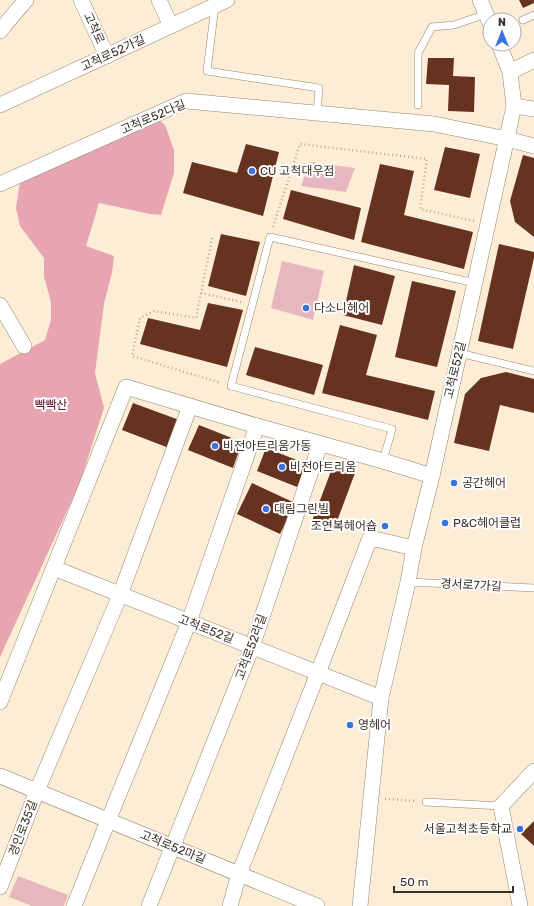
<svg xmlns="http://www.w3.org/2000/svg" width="534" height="906" font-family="Rubik,'Noto Sans KR',sans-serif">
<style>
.green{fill:#e6b7bf}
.forest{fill:#e6a5b1}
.building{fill:#653320}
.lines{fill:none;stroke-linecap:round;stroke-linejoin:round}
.lane-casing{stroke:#948570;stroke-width:8}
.street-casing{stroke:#948570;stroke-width:16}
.path{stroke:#b8aa98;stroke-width:2.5;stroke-dasharray:1 3;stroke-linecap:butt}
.lane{stroke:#fff;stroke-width:7}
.street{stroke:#fff;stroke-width:15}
.poi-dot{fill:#3b72e1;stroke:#fdfdfd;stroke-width:1.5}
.labels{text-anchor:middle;stroke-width:4;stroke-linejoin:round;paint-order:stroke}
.street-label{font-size:12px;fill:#373027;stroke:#fdfdfd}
.poi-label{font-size:12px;fill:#373027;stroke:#fdfdfd;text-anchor:start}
.park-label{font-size:12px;fill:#5d132a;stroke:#fdfdfd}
</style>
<rect width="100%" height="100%" fill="#feedd6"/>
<g class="green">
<polygon points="310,162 355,168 346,192 301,186"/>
<polygon points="282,261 324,271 313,320 271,308"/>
<polygon points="18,876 68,895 64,906 32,906 9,897"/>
</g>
<polygon class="forest" points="153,115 165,125 174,150 174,173 161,215 150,214 99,203 86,246 114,256 112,272 104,304 95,373 104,408 79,485 0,657 0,364 45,340 51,320 51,302 44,277 44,258 20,226 16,208 21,175"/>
<g class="building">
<polygon points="519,0 534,0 534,3 523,8"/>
<polygon points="428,58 454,58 453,76 475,77 474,112 448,111 449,85 426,84"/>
<polygon points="246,144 279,152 263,216 183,193 192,162 237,173"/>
<polygon points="445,147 480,154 470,198 434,190"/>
<polygon points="523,155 534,158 534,237 515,222 510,201"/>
<polygon points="380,164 414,171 404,215 473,232 464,269 361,242"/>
<polygon points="291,190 361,208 354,240 283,219"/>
<polygon points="221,234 260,242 246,296 208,286"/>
<polygon points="499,244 534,252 534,258 513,349 478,341"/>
<polygon points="354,265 395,276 382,325 343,315"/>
<polygon points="412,281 456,291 437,367 395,357"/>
<polygon points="208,303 243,310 227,367 140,344 148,318 200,330"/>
<polygon points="340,325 377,335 366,375 435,391 428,420 322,393"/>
<polygon points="255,347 323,365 314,395 246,375"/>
<polygon points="506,372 534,379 534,413 500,405 489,451 454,443 465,394 481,378"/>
<polygon points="133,403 182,421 169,448 122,430"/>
<polygon points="199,425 242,442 233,468 188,450"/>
<polygon points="266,448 307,464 297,487 257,471"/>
<polygon points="333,466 355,473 333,532 311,524"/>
<polygon points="252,483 295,503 280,534 237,514"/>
<polygon points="534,821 534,846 521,834"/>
</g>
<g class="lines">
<defs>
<g id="lane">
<polyline points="215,6 207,71 319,88 317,113"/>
<polyline points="523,20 534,15"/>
<polyline points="418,105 418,53 432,27 454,25 486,14"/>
<polyline points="459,353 534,371"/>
<polyline points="383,461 392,429 231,386 270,237 475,283"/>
<polyline points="408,582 534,588"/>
<polyline points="426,802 501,806"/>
</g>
<g id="street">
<polyline points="81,0 107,56"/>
<polyline points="159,0 171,26"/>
<polyline points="480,0 490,23"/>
<polyline points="0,31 4,26 26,0"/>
<polyline points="510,72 534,60"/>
<polyline points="0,105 227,0"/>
<polyline points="514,106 534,109"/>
<polyline points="0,184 186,101 434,124 507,139 534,146"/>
<polyline points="0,305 24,346"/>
<polyline points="54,568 381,698"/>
<polyline points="0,702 126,387 257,426 383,461 432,476"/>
<polyline points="0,776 317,906"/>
<polyline points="0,887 37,791 120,595 190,406"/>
<polyline points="74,906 108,821 189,622 257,426"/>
<polyline points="149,906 252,647 320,444"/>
<polyline points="230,906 239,874 318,673 370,538 414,548"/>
<polyline points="360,906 381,698 408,582 414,548 432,476 514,106 510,72 499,44"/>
<polyline points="520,906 501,806 534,771"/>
</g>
</defs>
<use href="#lane" class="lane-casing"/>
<use href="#street" class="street-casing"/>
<g class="path">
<polyline points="273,227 300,144 427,159 420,209 474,221"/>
<polyline points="212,238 196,318 154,311 140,318 132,356 221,383"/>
<polyline points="201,293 241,302"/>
<polyline points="385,799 416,801"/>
</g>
<use href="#lane" class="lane"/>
<use href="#street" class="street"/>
</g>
<g class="poi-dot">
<circle cx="252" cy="171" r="4"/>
<circle cx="306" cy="308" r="4"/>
<circle cx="215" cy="446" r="4"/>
<circle cx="282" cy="467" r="4"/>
<circle cx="454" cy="483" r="4"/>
<circle cx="266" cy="509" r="4"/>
<circle cx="445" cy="523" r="4"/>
<circle cx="385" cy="526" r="4"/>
<circle cx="350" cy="725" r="4"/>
<circle cx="520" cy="829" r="4"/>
</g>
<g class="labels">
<g class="street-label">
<text transform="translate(94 28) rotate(65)" y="4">고척로</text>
<text transform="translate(113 53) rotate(-25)" y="4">고척로52가길</text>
<text transform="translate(153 117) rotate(-23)" y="4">고척로52다길</text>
<text transform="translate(455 370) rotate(-77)" y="4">고척로52길</text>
<text transform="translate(471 585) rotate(3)" y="4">경서로7가길</text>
<text transform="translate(206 629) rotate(21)" y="4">고척로52길</text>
<text transform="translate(251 647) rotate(-70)" y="4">고척로52라길</text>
<text transform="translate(23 828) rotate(-69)" y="4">경인로35길</text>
<text transform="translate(173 847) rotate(22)" y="4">고척로52마길</text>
</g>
<g class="poi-label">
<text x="260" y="175">CU 고척대우점</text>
<text x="314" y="312">다소니헤어</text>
<text x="223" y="450">비전아트리움가동</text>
<text x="290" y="471">비전아트리움</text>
<text x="462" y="487">공간헤어</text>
<text x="274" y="513">대림그린빌</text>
<text x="453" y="527">P&amp;C헤어클럽</text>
<text x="377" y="530" text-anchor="end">조연복헤어숍</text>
<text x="358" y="729">영헤어</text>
<text x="512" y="833" text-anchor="end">서울고척초등학교</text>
</g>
<g class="park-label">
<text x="51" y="409">빡빡산</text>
</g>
</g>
<g transform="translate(502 32)"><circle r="19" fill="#fdfdfd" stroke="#aeaba7"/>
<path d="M0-3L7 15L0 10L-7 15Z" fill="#3b72e1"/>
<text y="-6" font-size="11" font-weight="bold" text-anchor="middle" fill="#373027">N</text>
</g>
<path d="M394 886v6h119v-6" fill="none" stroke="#373027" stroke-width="2"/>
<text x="400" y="886" font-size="12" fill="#373027" stroke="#fdfdfd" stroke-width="3" paint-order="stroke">50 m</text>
</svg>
